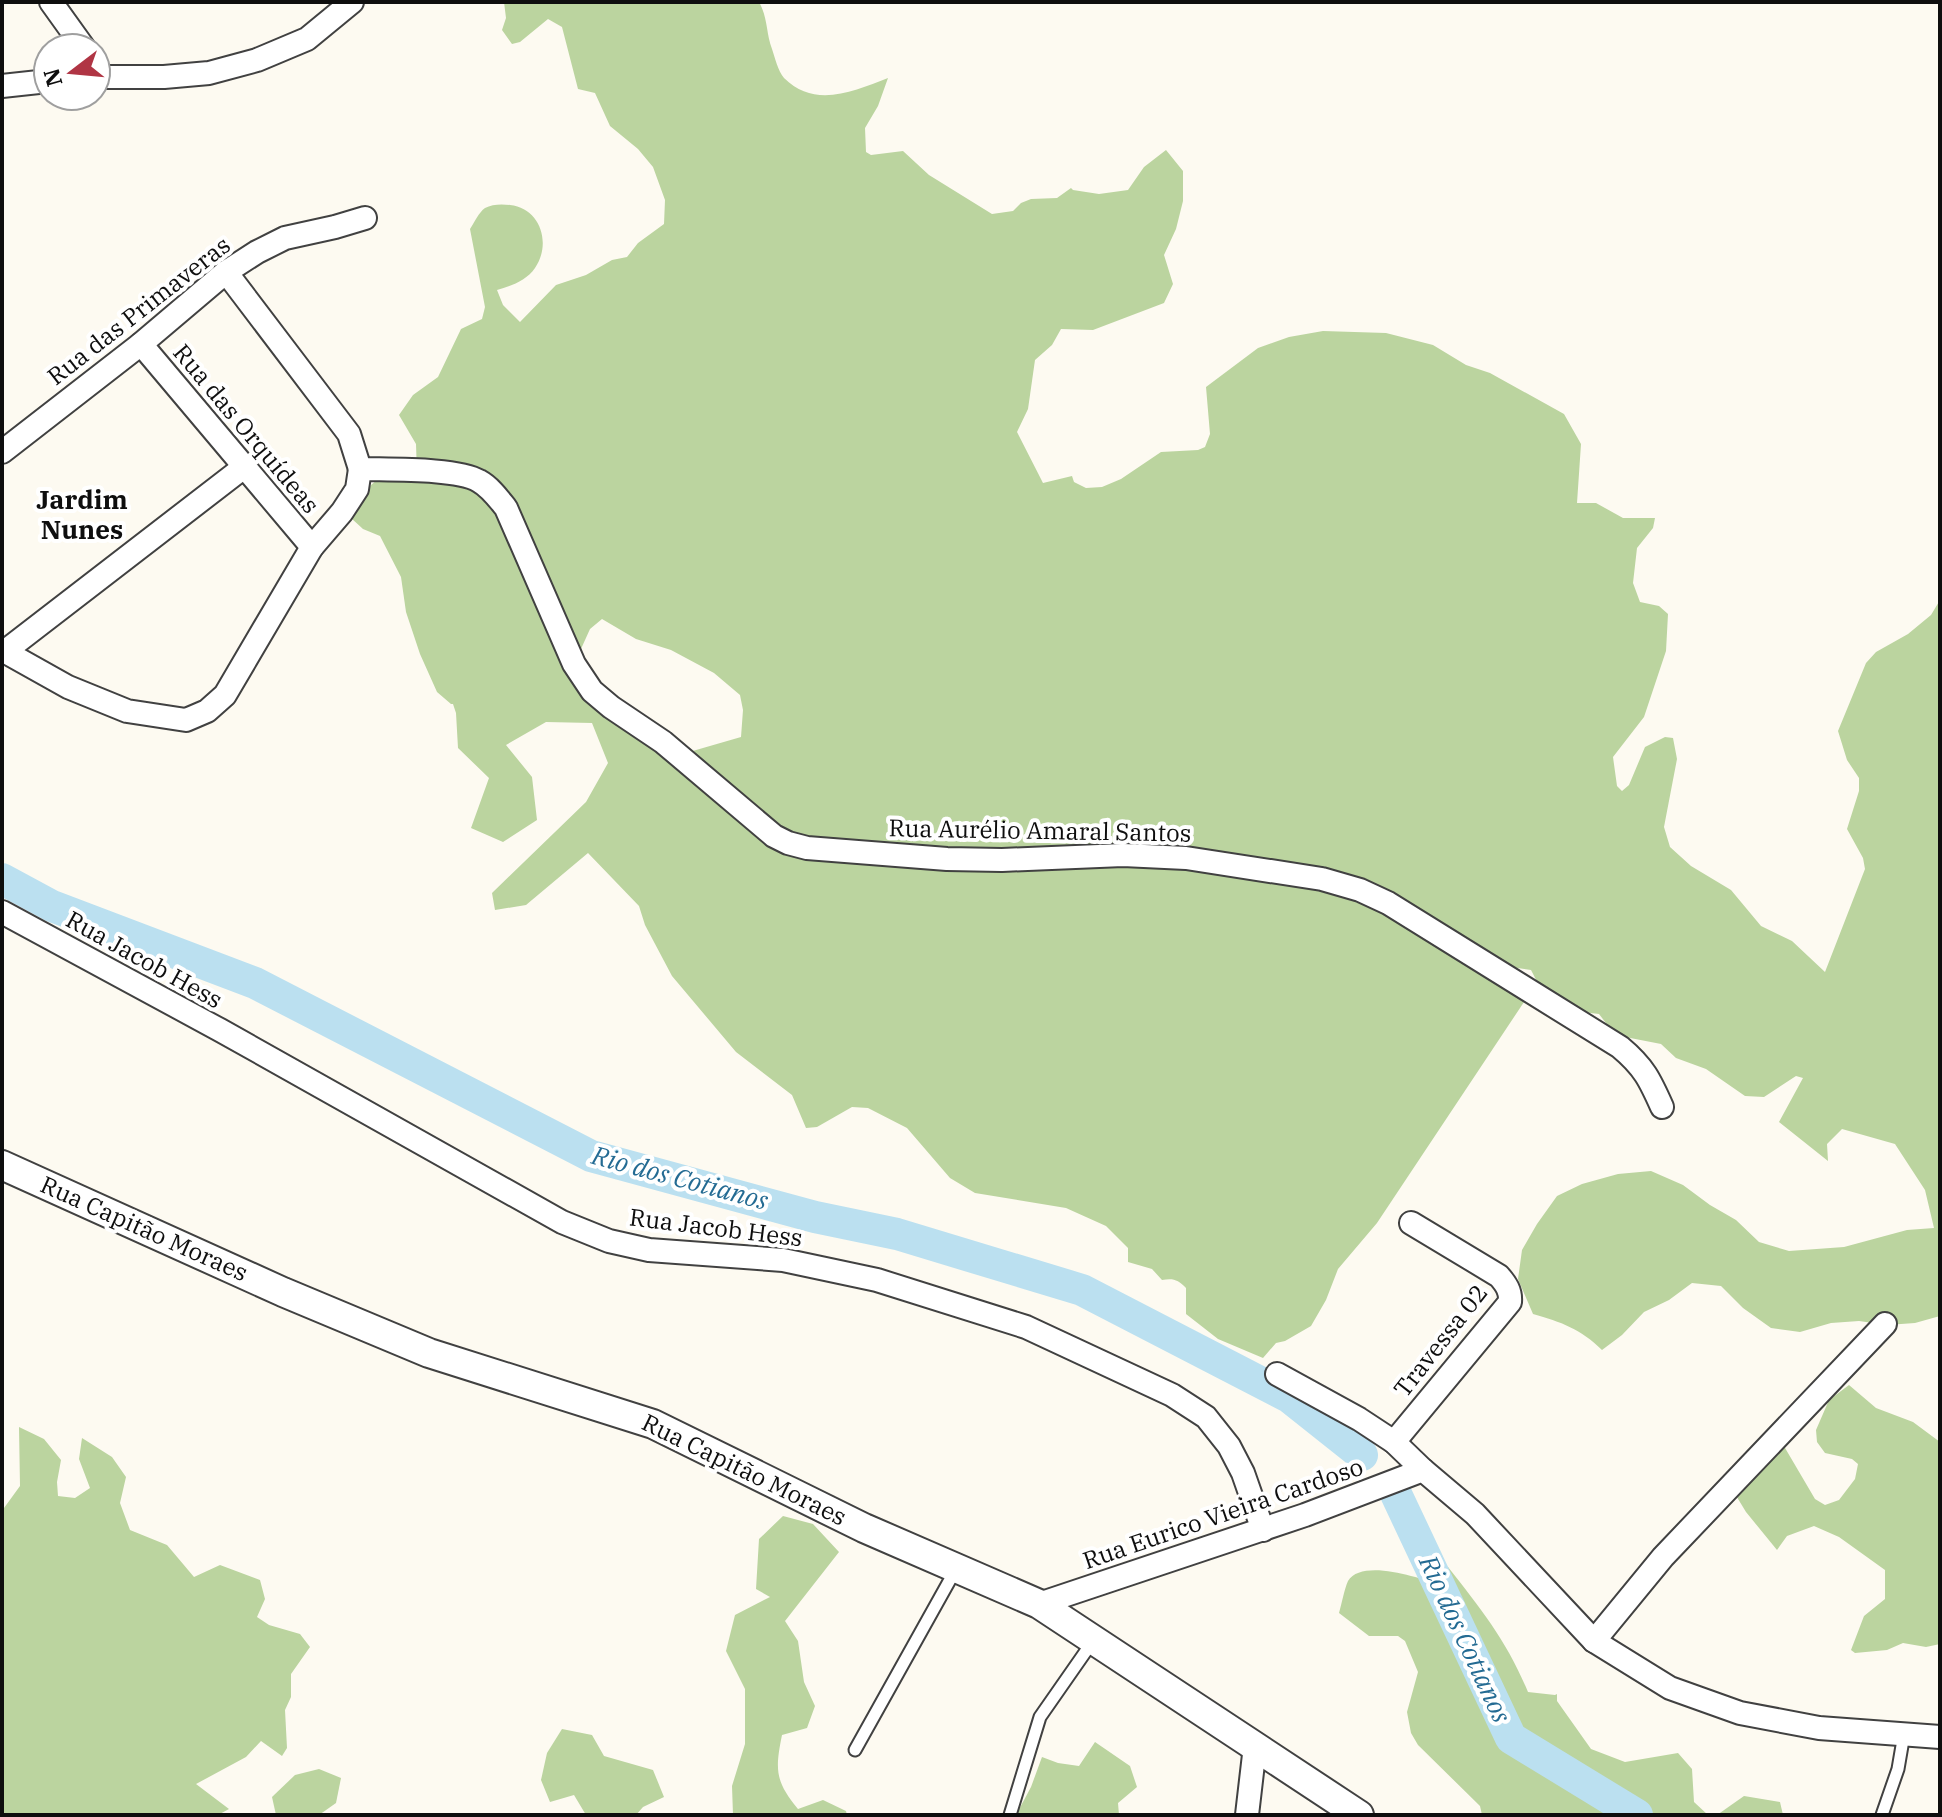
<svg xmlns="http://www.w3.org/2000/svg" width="1942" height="1817" font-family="'IBM Plex Serif',serif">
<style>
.forest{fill:#bbd49f;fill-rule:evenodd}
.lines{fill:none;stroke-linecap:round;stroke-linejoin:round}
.river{stroke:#bbe0f0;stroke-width:32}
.service-casing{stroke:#414141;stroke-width:15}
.minor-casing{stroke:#414141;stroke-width:26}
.tertiary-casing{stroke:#414141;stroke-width:32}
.service{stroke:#fff;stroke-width:11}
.minor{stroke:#fff;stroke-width:22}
.tertiary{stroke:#fff;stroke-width:28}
.labels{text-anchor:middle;stroke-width:8;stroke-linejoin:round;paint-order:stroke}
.street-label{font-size:24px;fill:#0e0e0e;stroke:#fff}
.neighbourhood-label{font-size:26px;font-weight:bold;fill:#0e0e0e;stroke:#fff}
.water-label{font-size:26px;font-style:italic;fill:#246b93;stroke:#fff}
</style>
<rect width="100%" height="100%" fill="#fdfaf1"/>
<g class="forest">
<path d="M504,2H759C768,18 766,33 772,49C775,58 778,71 784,78C815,109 854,91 888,78L878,106L865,128L866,152L871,155L903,151L929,175L992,214L1013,211L1021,203L1031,199L1057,198L1071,188L1073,190L1099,194L1128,190L1144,167L1166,150L1183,171V201L1176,229L1164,255L1173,284L1164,303L1093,330L1061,329L1052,345L1035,360L1028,409L1017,432L1043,483L1072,476L1074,482L1086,488L1102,487L1121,479L1161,452L1198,450L1205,447L1210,434L1206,387L1258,348L1289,337L1323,331L1386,333L1433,345L1466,365L1490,373L1564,414L1581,444L1577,503H1596L1623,518H1655L1653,528L1637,548L1633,583L1640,602L1659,606L1668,614L1666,651L1644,717L1613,757L1617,786L1622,791L1629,785L1645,747L1665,737L1673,738L1677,759L1664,827L1670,847L1691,866L1731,890L1761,926L1792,941L1825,972L1865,869L1863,858L1847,829L1859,791V778L1847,760L1838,731L1866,663L1876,652L1908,634L1931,615L1940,600V1316L1915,1323L1887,1325L1859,1321L1831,1323L1800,1332L1771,1328L1743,1308L1721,1286L1692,1283L1669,1300L1644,1312L1622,1335L1602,1350C1581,1329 1561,1322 1533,1314L1518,1279L1522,1250L1537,1224L1557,1196L1582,1184L1618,1174L1651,1171L1683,1185L1710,1205L1736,1220L1759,1242L1789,1251L1844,1247L1907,1230L1934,1228L1925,1190L1895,1144L1842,1129L1827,1144L1828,1161L1779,1122L1803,1078L1796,1076L1764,1097L1745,1096L1706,1069L1676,1058L1661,1044L1615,1035L1599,1014L1574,1011L1546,999L1531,970L1504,966L1526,999L1377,1223L1338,1269L1326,1300L1311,1326L1285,1341L1276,1343L1263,1358L1218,1339L1186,1314V1288C1178,1280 1174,1278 1162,1280L1152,1269L1128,1262V1248L1106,1226L1066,1208L975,1193L950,1178L907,1128L868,1108L852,1107L817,1127L806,1128L792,1095L736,1052L672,976L645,925L639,906L588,853L526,905L495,910L492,893L586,802L608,763L592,723L546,722L506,745L532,777L537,820L503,842L471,828L489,778L458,748L456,713L453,704H451L437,692L420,654L406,612L401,577L380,536L363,529L351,518L371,485L382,476L417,474L416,444L399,415L413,395L438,377L461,329L482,319L485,307L470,229C474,223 479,212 485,208C492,204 502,204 510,205C540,208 552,243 535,268C526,281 511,286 497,290L503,305L520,322L556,285L586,275L612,260L627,257L638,243L664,224L665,200L653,167L638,149L610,126L595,93L578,89L562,27L548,19L520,42L512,44L502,30L506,18ZM602,619L636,639L671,650L714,673L740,695L743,710L741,737L665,759L596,706L576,660L590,629Z"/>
<polygon points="1849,1385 1876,1408 1913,1422 1940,1442 1940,1644 1926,1647 1903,1643 1887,1650 1855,1653 1851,1650 1864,1616 1885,1599 1885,1570 1839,1537 1814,1526 1787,1536 1777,1550 1746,1512 1732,1489 1778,1436 1815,1499 1825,1505 1839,1500 1855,1479 1858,1464 1852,1459 1825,1453 1817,1442 1816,1430 1829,1400"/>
<polygon points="19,1427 44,1439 61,1460 57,1482 58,1496 75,1498 90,1488 79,1459 82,1438 112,1457 126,1477 120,1503 130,1530 167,1545 194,1577 220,1565 260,1580 265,1599 257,1617 269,1625 300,1634 310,1647 291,1674 291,1697 285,1710 287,1748 282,1756 261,1741 246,1757 196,1784 229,1809 218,1815 2,1815 2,1508 4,1508 20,1486"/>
<path d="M783,1516L813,1524L839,1552L785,1621L798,1641L804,1682L815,1706L807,1728L782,1735C775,1770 775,1781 798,1809L823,1800L846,1811L847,1815H733L732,1786L745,1744V1689L726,1651L735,1615L770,1597L756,1589L759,1539Z"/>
<path d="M1448,1567C1481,1609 1507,1641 1528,1692L1555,1695L1557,1694V1701L1591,1749L1625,1762L1678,1753L1692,1769L1694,1802L1708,1815H1482L1480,1806L1418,1745L1411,1733L1407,1712L1418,1672L1405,1641L1398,1636H1369L1339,1613C1342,1603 1344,1590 1348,1581C1362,1558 1420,1578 1440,1585Z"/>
<polygon points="562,1729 592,1735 604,1756 653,1770 664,1797 643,1807 636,1815 586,1815 574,1795 550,1802 541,1780 547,1753"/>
<polygon points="1095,1742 1130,1766 1137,1787 1118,1803 1119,1815 1016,1815 1031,1787 1042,1757 1058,1763 1079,1766"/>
<polygon points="319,1769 341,1778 336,1803 319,1815 276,1815 272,1797 295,1775"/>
<polygon points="1744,1796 1780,1802 1783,1815 1717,1815"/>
</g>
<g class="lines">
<g class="river">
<polyline points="2,879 52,906 255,983 591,1156 815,1217 897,1234 1082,1290 1289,1397 1362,1455"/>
<polyline points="1396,1494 1511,1738 1637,1815"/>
</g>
<defs>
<g id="service">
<polyline points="855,1750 956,1569"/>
<polyline points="1010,1815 1040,1717 1093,1641"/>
<polyline points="1882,1815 1898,1769 1904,1734"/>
</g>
<g id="minor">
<polyline points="51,2 84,48"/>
<polyline points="96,77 164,77 209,73 257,60 307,39 352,2"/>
<polyline points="2,86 48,81"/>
<polyline points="226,272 349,434 360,469"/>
<polyline points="141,344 312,547"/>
<polyline points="2,452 141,344 226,272 257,252 285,238 335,227 365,218"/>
<path d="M2,650L68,687L127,711L186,720L207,711L225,695L312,547L342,512L357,489L360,469C389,470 457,468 479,481C490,487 498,498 506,508L574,664L592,691L611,707L663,742L774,836L788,843L807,848L947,859L1002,860L1123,855L1186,858L1322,879L1360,890L1388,903L1620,1047C1644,1067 1650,1080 1662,1107"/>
<polyline points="4,652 244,467"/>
<polyline points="2,912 220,1030 562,1222 609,1241 649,1250 783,1260 877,1280 1026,1327 1172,1395 1206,1417 1229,1446 1243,1473 1263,1530"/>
<polyline points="1277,1374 1359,1419 1394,1442 1423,1470"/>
<path d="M1394,1442L1510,1302C1511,1291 1506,1284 1499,1276L1411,1223"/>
<polyline points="1039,1604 1305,1515 1423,1470 1475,1514 1594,1641 1670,1688 1740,1713 1819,1728 1940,1737"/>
<polyline points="1594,1641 1663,1557 1885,1324"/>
<polyline points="1247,1815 1255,1746"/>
</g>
<polyline id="tertiary" points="2,1165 283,1292 429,1353 653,1424 864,1528 1039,1604 1359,1815"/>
</defs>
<use href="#service" class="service-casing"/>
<use href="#minor" class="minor-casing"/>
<use href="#tertiary" class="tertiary-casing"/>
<use href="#service" class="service"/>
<use href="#minor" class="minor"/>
<use href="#tertiary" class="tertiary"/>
</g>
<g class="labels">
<g class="street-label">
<text transform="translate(139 311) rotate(-38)" y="8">Rua das Primaveras</text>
<text transform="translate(246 429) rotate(50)" y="8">Rua das Orquídeas</text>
<text transform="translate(1040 831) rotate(1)" y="8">Rua Aurélio Amaral Santos</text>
<text transform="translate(144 960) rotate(29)" y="8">Rua Jacob Hess</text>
<text transform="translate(716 1228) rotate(7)" y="8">Rua Jacob Hess</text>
<text transform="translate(144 1229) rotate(24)" y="8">Rua Capitão Moraes</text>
<text transform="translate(1441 1341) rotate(-52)" y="8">Travessa 02</text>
<text transform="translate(744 1470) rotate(26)" y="8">Rua Capitão Moraes</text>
<text transform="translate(1223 1514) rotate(-19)" y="8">Rua Eurico Vieira Cardoso</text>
</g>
<g class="neighbourhood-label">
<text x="82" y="509">Jardim<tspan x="82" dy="30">Nunes</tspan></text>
</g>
<g class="water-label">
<text transform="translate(680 1178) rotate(15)" y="9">Rio dos Cotianos</text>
<text transform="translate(1465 1639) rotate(65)" y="9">Rio dos Cotianos</text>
</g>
</g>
<rect width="1942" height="1817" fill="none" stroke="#0e0e0e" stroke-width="8"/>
<g transform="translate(72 72) rotate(254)"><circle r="38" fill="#ffffff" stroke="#9f9f9f" stroke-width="2"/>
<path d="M0-6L14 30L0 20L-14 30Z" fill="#b03544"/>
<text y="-12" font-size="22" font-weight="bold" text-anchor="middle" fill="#0e0e0e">N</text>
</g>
</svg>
